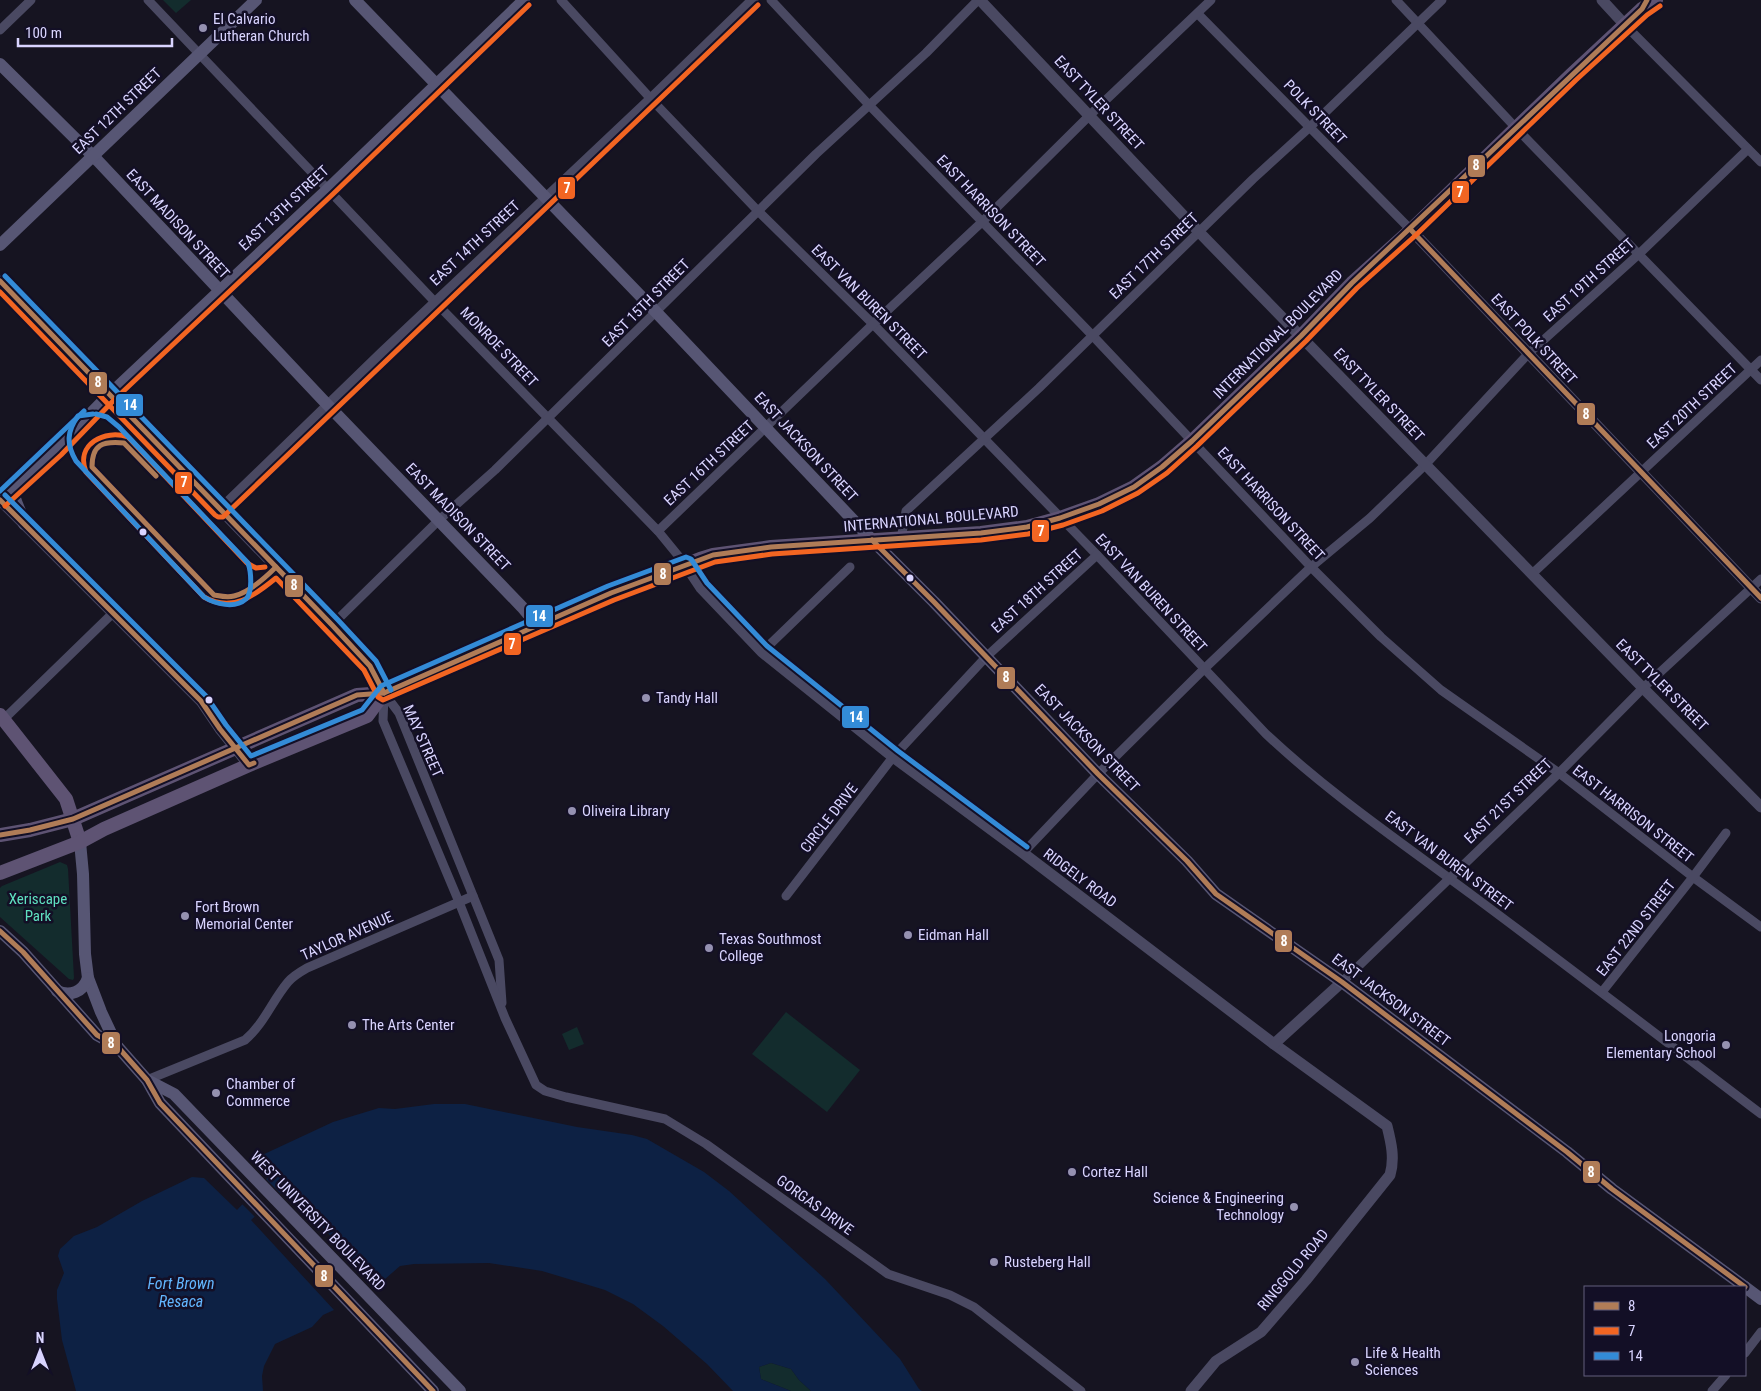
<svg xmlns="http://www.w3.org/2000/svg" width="1761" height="1391" font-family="'Roboto Condensed',sans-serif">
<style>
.green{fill:#132c2d}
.water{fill:#0d2144}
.pier{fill:#161421}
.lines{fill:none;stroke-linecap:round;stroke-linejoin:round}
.minor{stroke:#4a4962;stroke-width:9}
.tertiary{stroke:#4a4962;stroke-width:11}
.secondary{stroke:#575674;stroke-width:12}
.primary{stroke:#5e5373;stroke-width:14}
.bus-1-casing{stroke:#130f26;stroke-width:9}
.bus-2-casing{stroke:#130f26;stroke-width:9}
.bus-3-casing{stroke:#130f26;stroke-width:9}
.bus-1{stroke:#b07c57;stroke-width:5}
.bus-2{stroke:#f26522;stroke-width:5}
.bus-3{stroke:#338bd7;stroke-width:5}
.poi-dot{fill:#9591b1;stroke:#130f26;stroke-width:2}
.bus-dot{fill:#d9d4ff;stroke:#130f26;stroke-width:2}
.labels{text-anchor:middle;stroke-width:5;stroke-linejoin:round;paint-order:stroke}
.poi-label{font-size:15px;fill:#d9d4ff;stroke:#130f26;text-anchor:start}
.street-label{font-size:15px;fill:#d9d4ff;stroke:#130f26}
.park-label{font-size:15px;fill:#5fe0c0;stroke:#130f26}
.water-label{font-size:16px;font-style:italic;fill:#62b6ff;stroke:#130f26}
.line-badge{stroke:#130f26;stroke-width:2}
.badge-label{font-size:14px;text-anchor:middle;font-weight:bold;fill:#fff}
</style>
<rect width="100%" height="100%" fill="#161421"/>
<g class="green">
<polygon points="163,0 191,0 176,13"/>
<polygon points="60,862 67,865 68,869 74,978 73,980 69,979 0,917 0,888 2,886"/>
<polygon points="786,1012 860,1070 827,1112 752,1054"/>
<polygon points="577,1027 584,1044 569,1050 562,1034"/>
<polygon points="771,1363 791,1369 799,1380 811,1391 791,1391 761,1379 759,1367"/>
</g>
<polygon class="water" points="434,1104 465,1104 577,1127 632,1135 647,1139 704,1172 729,1191 825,1279 900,1359 919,1389 922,1391 811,1391 799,1380 791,1369 771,1363 759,1367 761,1379 791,1391 733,1391 707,1364 663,1326 633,1304 605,1290 542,1271 489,1263 414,1264 400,1266 377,1286 286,1188 251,1220 334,1310 323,1315 312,1327 275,1344 264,1366 262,1376 263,1391 76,1391 62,1340 57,1299 57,1290 64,1273 58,1256 60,1249 74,1236 97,1227 142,1201 192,1177 204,1178 237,1210 274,1171 260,1156 333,1122 379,1108 395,1109"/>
<polygon class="pier" points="265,1178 282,1195 256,1218 241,1203"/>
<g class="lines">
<g class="minor">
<polyline points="148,0 435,302 658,531 685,564"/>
<path d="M561,0L651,99L758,211L873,324L1097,555L1266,734C1330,794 1402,843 1472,895C1569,967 1665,1041 1761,1114"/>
<polyline points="771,0 870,106 1092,335 1311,567 1381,637 1441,690 1559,773 1693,877 1761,927"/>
<polyline points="1396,0 1516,128 1761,380"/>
<polyline points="1198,14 1411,230"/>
<polyline points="1625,25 1761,162"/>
<polyline points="0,30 31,0"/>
<polyline points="658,531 873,324 983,221 1090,115 1211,0"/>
<polyline points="901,539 906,511 1039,388 1253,179 1310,127 1442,0"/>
<polyline points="1532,574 1761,360"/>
<polyline points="332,625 439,520 495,470 816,154 926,53 978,0"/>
<polyline points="762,652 850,567"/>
<polyline points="384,693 399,713 499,960 502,1003"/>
<polyline points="384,695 383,721 459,902 505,1018 536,1085 545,1091 566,1097 665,1119 706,1144 888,1274 950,1295 974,1307 1081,1391"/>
<polyline points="4,719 113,613"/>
<polyline points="1023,853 1098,774 1204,669 1311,567 1370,518 1426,464 1528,354 1639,254 1748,149"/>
<polyline points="786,896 893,757 986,657 1097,555"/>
<polyline points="1342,982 1559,773 1643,688 1761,579"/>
<polyline points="1602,992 1693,877 1726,833"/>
<path d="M147,1080L245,1040C264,1024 272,1001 288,982C293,976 300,972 307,968L473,896"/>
<polyline points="1745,1353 1761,1332"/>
<polyline points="1712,1391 1726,1375"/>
</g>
<g class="tertiary">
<polyline points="980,0 1199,232 1643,688 1761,807"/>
<polyline points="1602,0 1625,25"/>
<polyline points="1411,230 1761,598"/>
<polyline points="0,281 332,625 370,666 384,693"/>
<polyline points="0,500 201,701 220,729 249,765"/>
<polyline points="220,510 382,353 651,99 753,0"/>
<path d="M685,564L701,588L762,652L893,757L1023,853L1274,1044L1387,1126C1391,1142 1395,1158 1390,1175L1306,1280L1261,1332L1216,1361L1191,1391"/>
<polyline points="1274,1044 1342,982"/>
</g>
<g class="secondary">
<polyline points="355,0 656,312 872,540 934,602 1098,774 1187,861 1216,894 1342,982 1567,1152 1612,1189 1745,1287"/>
<polyline points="0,64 98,161 322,399 522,607 537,625"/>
<polyline points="0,245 256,0"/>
<path d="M13,489C14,502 22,512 24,524"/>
<polyline points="0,501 56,449 109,395 328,189 524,0"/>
<polyline points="80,842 83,874 85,954 88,978 101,1012 117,1046 147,1080 160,1103 433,1391"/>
<polyline points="0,931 23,952 97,1035 117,1046"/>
<path d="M57,991C70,997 83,992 88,978"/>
<polyline points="147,1080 174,1094 460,1391"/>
<polyline points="1745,1287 1761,1299"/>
</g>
<g class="primary">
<polyline points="0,715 66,799 80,842"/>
<polyline points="0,835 30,830 73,819 357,695 384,693 611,593 700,559 713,555 771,547 981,533 1027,527 1060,518 1099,504 1134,487 1162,467 1192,441 1301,336 1352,283 1411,230 1571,75 1642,9 1656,0"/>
<polyline points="0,873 80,842 104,829 249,765 367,716 384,693"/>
</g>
<defs>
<g id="bus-1">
<polyline points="1411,230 1761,598"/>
<polyline points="0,281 332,625 370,666 384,693"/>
<path d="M156,476L124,443C103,441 92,444 92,467L214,595C220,596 227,598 234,596C250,592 265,578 276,567"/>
<polyline points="0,500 201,701 220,729 249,765 254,763"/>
<polyline points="872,540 934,602 1098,774 1187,861 1216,894 1342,982 1567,1152 1612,1189 1745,1287"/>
<polyline points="0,835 30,830 73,819 357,695 384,693 611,593 713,555 771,547 981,533 1027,527 1060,518 1099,504 1134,487 1162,467 1192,441 1301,336 1352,283 1642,9 1647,0"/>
<polyline points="0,931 23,952 97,1035 117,1046 147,1080 160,1103 433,1391"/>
</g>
<g id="bus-2">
<polyline points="0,292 215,515 218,517 223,517 758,5"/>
<polyline points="5,506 61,455 114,400 333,194 529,5"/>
<path d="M265,567L256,568L247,563L128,437C105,429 75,444 86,472L204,597C232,613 254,596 276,578L364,670L378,697L383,700L614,600L715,562L772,554L981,540L1028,534L1063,525L1102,511L1138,493L1167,473L1197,446L1306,341L1357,288L1416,235L1576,80L1647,15L1660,6"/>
</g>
<g id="bus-3">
<polyline points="5,276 338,620 376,661 391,690"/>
<path d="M93,414L78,416C67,431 66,444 76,461L204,597C215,604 235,609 246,599C253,592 251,571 248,563L119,427L107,417L96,414"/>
<polyline points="0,491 84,411"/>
<polyline points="5,495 206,696 226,725 251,756 362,710 381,686 608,586 686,557 691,559 707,583 767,646 898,751 1027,847"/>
</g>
</defs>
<use href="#bus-1" class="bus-1-casing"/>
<use href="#bus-2" class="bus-2-casing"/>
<use href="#bus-3" class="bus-3-casing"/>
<use href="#bus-1" class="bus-1"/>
<use href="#bus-2" class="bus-2"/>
<use href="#bus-3" class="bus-3"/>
</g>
<g class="poi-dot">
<circle cx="203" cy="28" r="5"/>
<circle cx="646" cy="698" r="5"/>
<circle cx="572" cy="811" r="5"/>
<circle cx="185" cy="916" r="5"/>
<circle cx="908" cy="935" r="5"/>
<circle cx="709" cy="948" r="5"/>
<circle cx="352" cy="1025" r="5"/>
<circle cx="1726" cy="1045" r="5"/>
<circle cx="216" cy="1093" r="5"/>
<circle cx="1072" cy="1172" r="5"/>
<circle cx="1294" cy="1207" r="5"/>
<circle cx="994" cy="1262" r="5"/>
<circle cx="1355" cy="1362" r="5"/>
</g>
<g class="bus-dot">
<circle cx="143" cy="532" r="4.5"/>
<circle cx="910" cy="578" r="4.5"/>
<circle cx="209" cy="700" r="4.5"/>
</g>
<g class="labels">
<g class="poi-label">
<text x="213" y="24">El Calvario<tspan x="213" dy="17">Lutheran Church</tspan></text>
<text x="656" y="703">Tandy Hall</text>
<text x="582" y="816">Oliveira Library</text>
<text x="195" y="912">Fort Brown<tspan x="195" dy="17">Memorial Center</tspan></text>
<text x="918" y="940">Eidman Hall</text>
<text x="719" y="944">Texas Southmost<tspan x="719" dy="17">College</tspan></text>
<text x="362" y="1030">The Arts Center</text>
<text x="1716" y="1041" text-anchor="end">Longoria<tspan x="1716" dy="17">Elementary School</tspan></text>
<text x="226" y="1089">Chamber of<tspan x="226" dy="17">Commerce</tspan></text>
<text x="1082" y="1177">Cortez Hall</text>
<text x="1284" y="1203" text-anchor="end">Science &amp; Engineering<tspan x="1284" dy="17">Technology</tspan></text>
<text x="1004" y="1267">Rusteberg Hall</text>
<text x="1365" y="1358">Life &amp; Health<tspan x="1365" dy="17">Sciences</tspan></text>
</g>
<g class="street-label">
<text transform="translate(1099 103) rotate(47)" y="5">EAST TYLER STREET</text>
<text transform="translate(117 111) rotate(-44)" y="5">EAST 12TH STREET</text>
<text transform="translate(1315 112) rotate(46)" y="5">POLK STREET</text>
<text transform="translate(284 208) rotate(-43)" y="5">EAST 13TH STREET</text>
<text transform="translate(991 211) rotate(46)" y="5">EAST HARRISON STREET</text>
<text transform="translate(178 224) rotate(47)" y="5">EAST MADISON STREET</text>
<text transform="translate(475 243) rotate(-43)" y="5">EAST 14TH STREET</text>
<text transform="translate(1154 256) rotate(-44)" y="5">EAST 17TH STREET</text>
<text transform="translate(1589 280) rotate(-42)" y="5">EAST 19TH STREET</text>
<text transform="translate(869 302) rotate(45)" y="5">EAST VAN BUREN STREET</text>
<text transform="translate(646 303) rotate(-45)" y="5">EAST 15TH STREET</text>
<text transform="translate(1278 334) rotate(-45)" y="5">INTERNATIONAL BOULEVARD</text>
<text transform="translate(1534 339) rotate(47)" y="5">EAST POLK STREET</text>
<text transform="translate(499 347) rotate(46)" y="5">MONROE STREET</text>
<text transform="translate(1379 395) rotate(46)" y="5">EAST TYLER STREET</text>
<text transform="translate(1692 406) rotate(-43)" y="5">EAST 20TH STREET</text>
<text transform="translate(806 447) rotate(47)" y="5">EAST JACKSON STREET</text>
<text transform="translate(709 463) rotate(-43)" y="5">EAST 16TH STREET</text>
<text transform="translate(1271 504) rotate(47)" y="5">EAST HARRISON STREET</text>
<text transform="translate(458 517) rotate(46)" y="5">EAST MADISON STREET</text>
<text transform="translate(931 519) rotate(-5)" y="5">INTERNATIONAL BOULEVARD</text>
<text transform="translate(1037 591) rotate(-42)" y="5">EAST 18TH STREET</text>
<text transform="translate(1151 593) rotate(47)" y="5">EAST VAN BUREN STREET</text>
<text transform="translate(1662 685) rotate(45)" y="5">EAST TYLER STREET</text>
<text transform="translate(1087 738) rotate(46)" y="5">EAST JACKSON STREET</text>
<text transform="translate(423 741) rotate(66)" y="5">MAY STREET</text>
<text transform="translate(1508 801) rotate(-44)" y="5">EAST 21ST STREET</text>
<text transform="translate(1633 814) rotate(38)" y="5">EAST HARRISON STREET</text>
<text transform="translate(829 818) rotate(-52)" y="5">CIRCLE DRIVE</text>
<text transform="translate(1449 861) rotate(37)" y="5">EAST VAN BUREN STREET</text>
<text transform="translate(1080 878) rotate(37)" y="5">RIDGELY ROAD</text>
<text transform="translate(1636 928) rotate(-52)" y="5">EAST 22ND STREET</text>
<text transform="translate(347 936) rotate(-24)" y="5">TAYLOR AVENUE</text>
<text transform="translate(1391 1000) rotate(37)" y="5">EAST JACKSON STREET</text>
<text transform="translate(815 1205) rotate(36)" y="5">GORGAS DRIVE</text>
<text transform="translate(318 1221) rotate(46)" y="5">WEST UNIVERSITY BOULEVARD</text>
<text transform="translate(1293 1270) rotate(-50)" y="5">RINGGOLD ROAD</text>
</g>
<g class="park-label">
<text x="38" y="904">Xeriscape<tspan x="38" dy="17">Park</tspan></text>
</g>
<g class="water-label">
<text x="181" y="1289">Fort Brown<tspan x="181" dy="18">Resaca</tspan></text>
</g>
</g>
<g class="line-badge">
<rect x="1467" y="154" width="19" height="24" rx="5" fill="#b07c57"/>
<rect x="557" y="176" width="19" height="24" rx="5" fill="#f26522"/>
<rect x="1451" y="180" width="19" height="24" rx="5" fill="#f26522"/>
<rect x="88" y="371" width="20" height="24" rx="5" fill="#b07c57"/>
<rect x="115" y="393" width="29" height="24" rx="5" fill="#338bd7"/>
<rect x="1576" y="402" width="20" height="24" rx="5" fill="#b07c57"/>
<rect x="174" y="471" width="19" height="24" rx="5" fill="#f26522"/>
<rect x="1031" y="519" width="19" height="24" rx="5" fill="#f26522"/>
<rect x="653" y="562" width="19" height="24" rx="5" fill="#b07c57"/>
<rect x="284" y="574" width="20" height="24" rx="5" fill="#b07c57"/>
<rect x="525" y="604" width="29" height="24" rx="5" fill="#338bd7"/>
<rect x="503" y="632" width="19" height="24" rx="5" fill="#f26522"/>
<rect x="996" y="666" width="20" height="24" rx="5" fill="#b07c57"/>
<rect x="841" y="705" width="29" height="24" rx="5" fill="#338bd7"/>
<rect x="1274" y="929" width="19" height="24" rx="5" fill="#b07c57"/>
<rect x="101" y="1031" width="20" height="24" rx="5" fill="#b07c57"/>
<rect x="1582" y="1160" width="19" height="24" rx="5" fill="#b07c57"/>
<rect x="314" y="1264" width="20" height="24" rx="5" fill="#b07c57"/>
</g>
<g class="badge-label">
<text x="1476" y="170">8</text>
<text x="567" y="193">7</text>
<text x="1460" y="197">7</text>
<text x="98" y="387">8</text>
<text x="130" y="410">14</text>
<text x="1586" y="419">8</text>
<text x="184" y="487">7</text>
<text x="1041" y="536">7</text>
<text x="663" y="579">8</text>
<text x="294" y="590">8</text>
<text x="539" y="621">14</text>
<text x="512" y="649">7</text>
<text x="1006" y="682">8</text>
<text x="856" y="722">14</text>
<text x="1284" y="946">8</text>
<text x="111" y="1048">8</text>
<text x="1591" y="1177">8</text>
<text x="324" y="1281">8</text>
</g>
<rect x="1584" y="1286" width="162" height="90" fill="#130f26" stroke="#625e7d"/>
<rect x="1594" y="1302" width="25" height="8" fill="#b07c57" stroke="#625e7d"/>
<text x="1628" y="1311" font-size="15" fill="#d9d4ff">8</text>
<rect x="1594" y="1327" width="25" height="8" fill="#f26522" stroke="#625e7d"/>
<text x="1628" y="1336" font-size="15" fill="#d9d4ff">7</text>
<rect x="1594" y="1352" width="25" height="8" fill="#338bd7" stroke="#625e7d"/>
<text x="1628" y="1361" font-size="15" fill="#d9d4ff">14</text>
<g transform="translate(40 1351)" stroke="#130f26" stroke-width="4" paint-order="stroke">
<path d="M0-4L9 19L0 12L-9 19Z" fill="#d9d4ff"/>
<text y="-8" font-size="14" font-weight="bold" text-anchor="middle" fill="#d9d4ff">N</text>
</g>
<path d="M18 38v8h154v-8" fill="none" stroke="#d9d4ff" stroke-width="2.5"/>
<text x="25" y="38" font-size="15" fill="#d9d4ff" stroke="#130f26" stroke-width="4" paint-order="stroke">100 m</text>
</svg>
